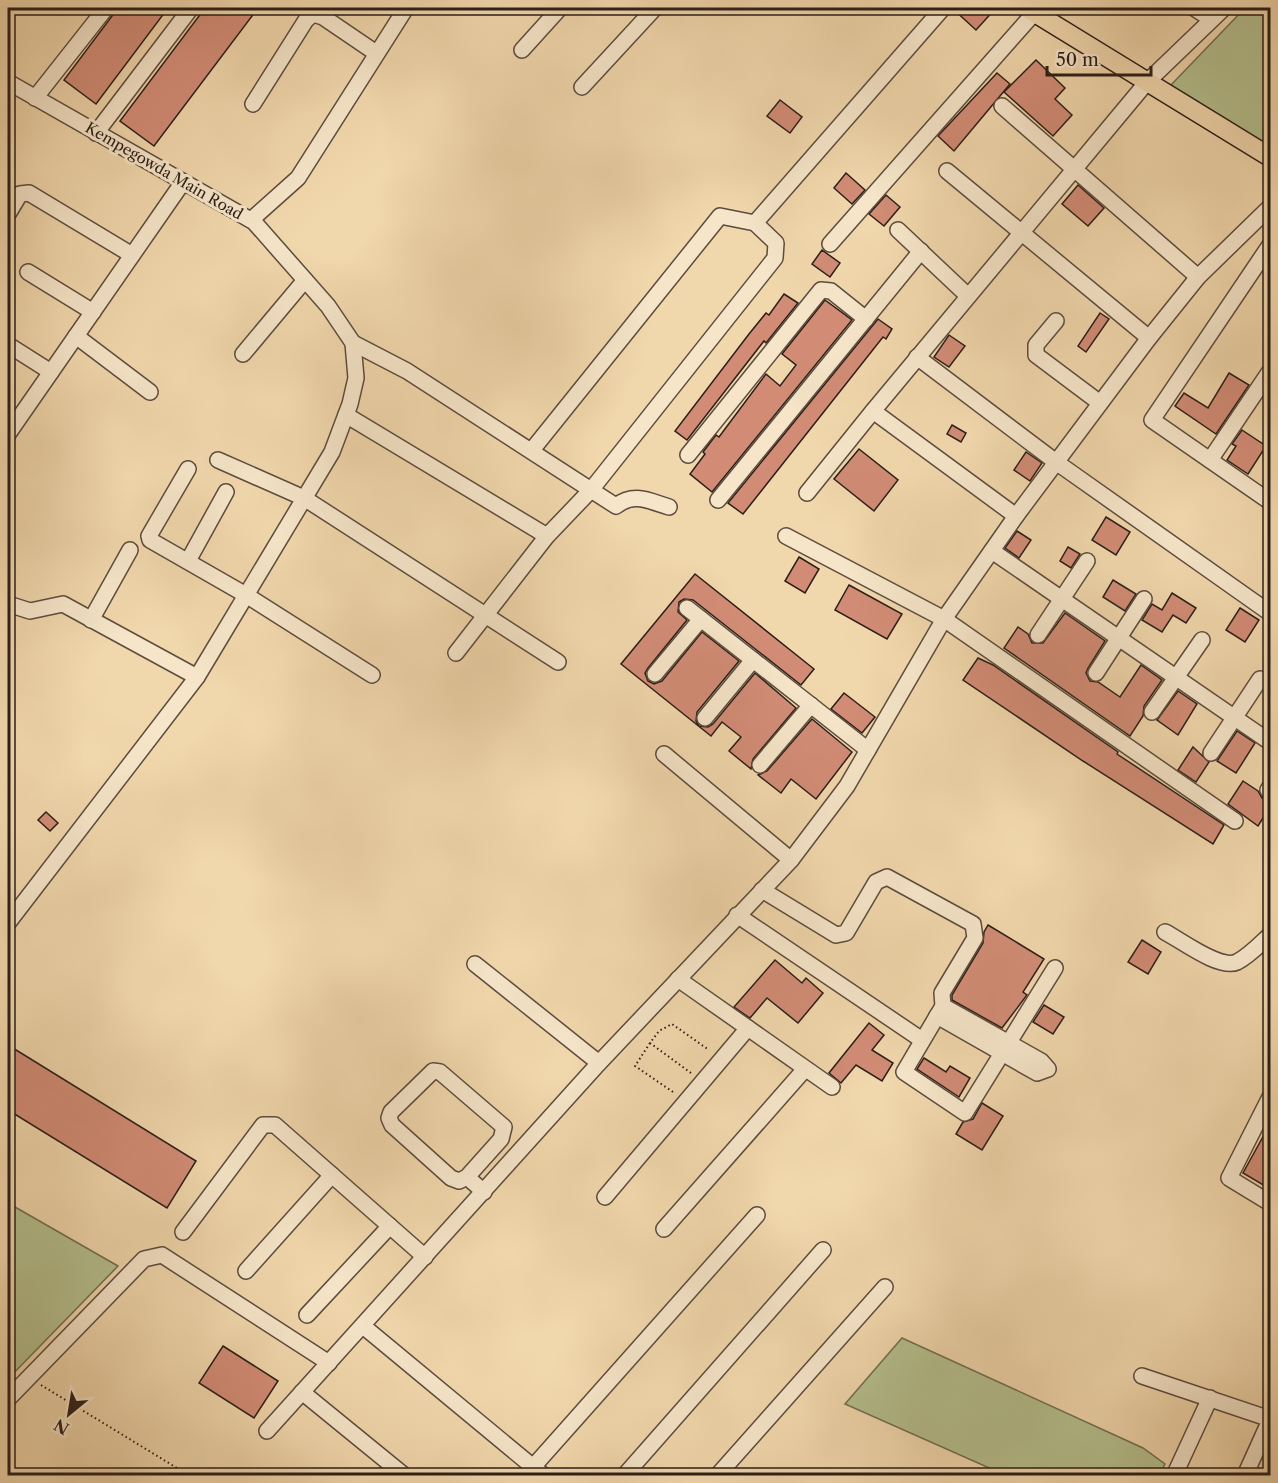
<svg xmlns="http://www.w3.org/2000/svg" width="1278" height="1483" font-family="'Libre Caslon Text',serif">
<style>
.green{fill:#b5bf8d;stroke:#706e53;stroke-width:1.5}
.building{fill:#d28c76;stroke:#2b1e19;stroke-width:1.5}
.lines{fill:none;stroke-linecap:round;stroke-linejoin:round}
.minor-casing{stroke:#5c4c3e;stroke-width:18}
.major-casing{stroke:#2b1e19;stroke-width:21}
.path{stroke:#2b1e19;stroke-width:2;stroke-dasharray:1.5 3;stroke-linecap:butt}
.minor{stroke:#f6e5c9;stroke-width:15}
.major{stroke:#f1d7ac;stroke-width:18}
.labels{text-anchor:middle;stroke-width:6;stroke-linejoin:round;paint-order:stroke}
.street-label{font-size:15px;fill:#2b1e19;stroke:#f6e5c9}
</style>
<rect width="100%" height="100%" fill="#f1d7ac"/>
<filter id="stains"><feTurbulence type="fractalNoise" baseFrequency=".00333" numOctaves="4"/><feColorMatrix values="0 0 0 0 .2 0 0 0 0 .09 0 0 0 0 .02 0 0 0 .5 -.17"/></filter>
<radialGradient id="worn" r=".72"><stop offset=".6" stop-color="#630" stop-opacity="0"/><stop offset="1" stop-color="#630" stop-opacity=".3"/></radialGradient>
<g class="green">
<polygon points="1245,8 1270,8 1270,147 1169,87"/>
<polygon points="8,1203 118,1266 8,1379"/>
<polygon points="902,1338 1143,1448 1165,1464 1159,1475 1005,1475 845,1404"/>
</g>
<g class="building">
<polygon points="118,8 168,8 96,104 64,80"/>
<polygon points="205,8 258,8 154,146 120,121"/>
<polygon points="952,8 996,8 976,30"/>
<polygon points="1036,60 1065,88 1055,99 1072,115 1053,136 1004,92"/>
<polygon points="997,73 1010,84 954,151 938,136"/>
<polygon points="780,100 802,117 790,133 767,116"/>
<polygon points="846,173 865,190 852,204 834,188"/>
<polygon points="1078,185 1104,208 1088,226 1062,204"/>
<polygon points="886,195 900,207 884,226 869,214"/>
<polygon points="822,250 840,263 830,277 812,264"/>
<polygon points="784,294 798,303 766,343 764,341 687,440 675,431 749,334 766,313 769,315"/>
<polygon points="825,300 852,320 712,492 690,474 705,454 703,452 716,435 719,437 766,374 780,386 796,365 782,354"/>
<polygon points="1100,313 1109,319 1086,352 1078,346"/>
<polygon points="878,319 892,329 886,339 883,337 743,514 728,503"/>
<polygon points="949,335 965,346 949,367 934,357"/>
<polygon points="1229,373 1249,385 1216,434 1175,406 1184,393 1208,408"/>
<polygon points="952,425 966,433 961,442 947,434"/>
<polygon points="1242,430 1266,446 1248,474 1227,460 1236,446 1232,444"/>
<polygon points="859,449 898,480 874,511 834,479"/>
<polygon points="1026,452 1042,463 1030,481 1014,470"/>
<polygon points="1106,517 1130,532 1116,555 1092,540"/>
<polygon points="1017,531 1031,540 1019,558 1005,548"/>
<polygon points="1068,547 1080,554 1071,568 1060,561"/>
<polygon points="799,557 819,569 805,593 785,581"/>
<polygon points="695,574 814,669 801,685 693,600 684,599 679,602 678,612 687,620 648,668 645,673 648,681 654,684 662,681 702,632 739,661 697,712 696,721 699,726 708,727 713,724 755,673 796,708 753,759 751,769 729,751 741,737 722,722 711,736 621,664"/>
<polygon points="1113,580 1136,594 1125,611 1103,597"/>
<polygon points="849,585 902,614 887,639 835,610"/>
<polygon points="1172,593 1196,608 1186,623 1173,615 1162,632 1142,620 1152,604 1162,610"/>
<polygon points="1240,608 1259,620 1245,642 1226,630"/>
<polygon points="1065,613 1105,641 1088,668 1086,673 1090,681 1098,682 1120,697 1141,665 1162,680 1144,706 1143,716 1130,736 1004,648 1018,627 1028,634 1032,643 1043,643"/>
<polygon points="978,658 993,665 1118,752 1117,754 1224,825 1213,844 1083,761 963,680"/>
<polygon points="1178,691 1197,704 1178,735 1157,720"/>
<polygon points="844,693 875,717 862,733 831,709"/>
<polygon points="812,719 852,752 816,799 791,779 781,793 758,775 767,771"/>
<polygon points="1237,731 1255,743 1236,773 1217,761"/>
<polygon points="1193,747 1209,762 1196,782 1178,770"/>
<polygon points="1243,781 1258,791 1262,798 1270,799 1270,807 1258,826 1228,804"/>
<polygon points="46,812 58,823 50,831 38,820"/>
<polygon points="988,925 1044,959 1023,992 1027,995 1002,1028 952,1000 952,995 983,943 984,932"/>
<polygon points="1142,940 1161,952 1148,974 1128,962"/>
<polygon points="775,960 802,983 806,978 823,993 798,1023 767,998 750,1018 734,1007"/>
<polygon points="1044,1005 1064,1017 1053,1034 1033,1022"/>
<polygon points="869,1023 884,1035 872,1050 893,1063 882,1081 856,1065 841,1083 829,1073"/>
<polygon points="8,1045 196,1161 167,1208 8,1110"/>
<polygon points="924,1058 946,1072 950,1066 970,1078 959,1097 917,1069"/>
<polygon points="982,1103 1003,1116 982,1150 956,1134 963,1122 973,1119"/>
<polygon points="1270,1124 1270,1189 1243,1173"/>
<polygon points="223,1346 278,1381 254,1418 199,1383"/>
</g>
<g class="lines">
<defs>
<g id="minor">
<polyline points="1194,8 1211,19"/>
<polyline points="522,50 560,8"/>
<polyline points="8,82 254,222 328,306 353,343 407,371 591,490 547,536 456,653"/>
<polyline points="582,87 655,8"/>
<polyline points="35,98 106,8"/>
<polyline points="253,104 306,20 313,14 323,17 376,53"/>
<polyline points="1002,106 1198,277"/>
<polyline points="96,133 191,8"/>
<polyline points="947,171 1149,338"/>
<polyline points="8,214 20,194 29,193 132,255"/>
<polyline points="251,220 298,178 406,8"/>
<polyline points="755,223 943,8"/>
<polyline points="898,230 968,296"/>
<polyline points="830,244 1035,12"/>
<polyline points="1270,245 1152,420 1269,501 1270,499"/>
<polyline points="28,272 93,312"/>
<polyline points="1056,321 1036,345 1036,355 1100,403"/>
<polyline points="76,336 150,392"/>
<polyline points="10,346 51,372"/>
<polyline points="243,354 305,280"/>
<polyline points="917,357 1056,462 1270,613"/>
<polyline points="873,411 1016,516"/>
<polyline points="346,415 547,536"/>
<polyline points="8,434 183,182"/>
<path d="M532,450L720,216L755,223L776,243L775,258L591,490L616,506C634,492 649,501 669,507"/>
<polyline points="688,455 821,290 831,291 866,319"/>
<polyline points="218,460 304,498 558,662"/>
<polyline points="1210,460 1270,371"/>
<polyline points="188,469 149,536 150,540 246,595 372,675"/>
<polyline points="807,493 873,411 1147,82 1224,8"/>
<polyline points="718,500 921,251"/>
<polyline points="786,536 944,619 1235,821"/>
<polyline points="992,551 1270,742"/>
<polyline points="188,561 226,492"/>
<polyline points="8,604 30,611 63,604 197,677"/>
<polyline points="687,608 868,750"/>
<polyline points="91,620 130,550"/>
<polyline points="1038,635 1087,561"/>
<polyline points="1096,673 1144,599"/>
<polyline points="655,674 701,619"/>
<polyline points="1152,712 1202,640"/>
<polyline points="705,718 753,660"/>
<polyline points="1211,753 1260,679"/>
<polyline points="664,754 791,860"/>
<polyline points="760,765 811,705"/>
<polyline points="1268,790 1270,787"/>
<polyline points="762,890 836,935 846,933 876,882 887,877 973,924 975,938 942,993 943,1006 904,1072 965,1113 1055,968"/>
<polyline points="737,915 922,1040"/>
<polyline points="8,923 197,677 332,452 350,404 356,378 353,343"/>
<path d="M1165,932C1182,941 1220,970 1237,962C1249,956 1260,944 1270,935"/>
<polyline points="475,964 599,1063"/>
<polyline points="678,979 832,1087"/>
<polyline points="937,1016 1037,1073 1048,1069 1041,1061 943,1006"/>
<polyline points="1270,1097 1229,1178 1270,1203"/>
<polyline points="467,1177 501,1139 504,1127 440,1072 433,1071 391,1112 389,1118 392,1125 451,1178 459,1181 467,1177 484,1192"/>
<polyline points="605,1197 748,1028"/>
<polyline points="664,1229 805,1069"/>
<polyline points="183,1232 263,1125 275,1125 425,1257"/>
<polyline points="246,1271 332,1175"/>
<polyline points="307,1315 390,1226"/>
<polyline points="363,1326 544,1476"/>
<polyline points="1142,1376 1270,1419"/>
<polyline points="302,1392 405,1476"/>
<polyline points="8,1399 144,1259 162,1255 329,1363"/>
<polyline points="267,1431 599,1063 791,860 847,786 944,619 1016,516 1149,338 1198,277 1270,207"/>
<polyline points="533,1467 757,1215"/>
<polyline points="1247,1471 1270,1420"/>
<polyline points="624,1476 823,1250"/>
<polyline points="717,1476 885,1287"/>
<polyline points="1174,1476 1210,1398"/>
</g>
<polyline id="major" points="1027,8 1270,157"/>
</defs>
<use href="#minor" class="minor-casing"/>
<use href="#major" class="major-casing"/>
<g class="path">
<polyline points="650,1043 635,1066 673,1092"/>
<polyline points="691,1073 650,1043 659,1031 672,1024 709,1050"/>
<polyline points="41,1385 190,1476"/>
</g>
<use href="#minor" class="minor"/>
<use href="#major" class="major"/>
</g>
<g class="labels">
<g class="street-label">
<text transform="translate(164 171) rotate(30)" y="5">Kempegowda Main Road</text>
</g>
</g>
<rect width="1278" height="1483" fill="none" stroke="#f1d7ac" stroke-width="30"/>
<rect x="9" y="9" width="1260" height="1465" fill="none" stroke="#2b1e19" stroke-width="3"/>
<rect x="15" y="15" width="1248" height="1453" fill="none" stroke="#2b1e19" stroke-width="1.5"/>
<g transform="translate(69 1414) rotate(210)" stroke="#f6e5c9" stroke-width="4.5" paint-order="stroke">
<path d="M0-4.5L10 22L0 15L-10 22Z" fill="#2b1e19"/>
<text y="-9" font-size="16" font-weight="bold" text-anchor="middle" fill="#2b1e19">N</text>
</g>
<path d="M1047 66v9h104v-9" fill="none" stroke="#2b1e19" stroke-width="3"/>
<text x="1056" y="66" font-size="18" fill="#2b1e19" stroke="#f6e5c9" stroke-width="4.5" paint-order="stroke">50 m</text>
<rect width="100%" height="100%" filter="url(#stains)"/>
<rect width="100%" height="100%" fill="url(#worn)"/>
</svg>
